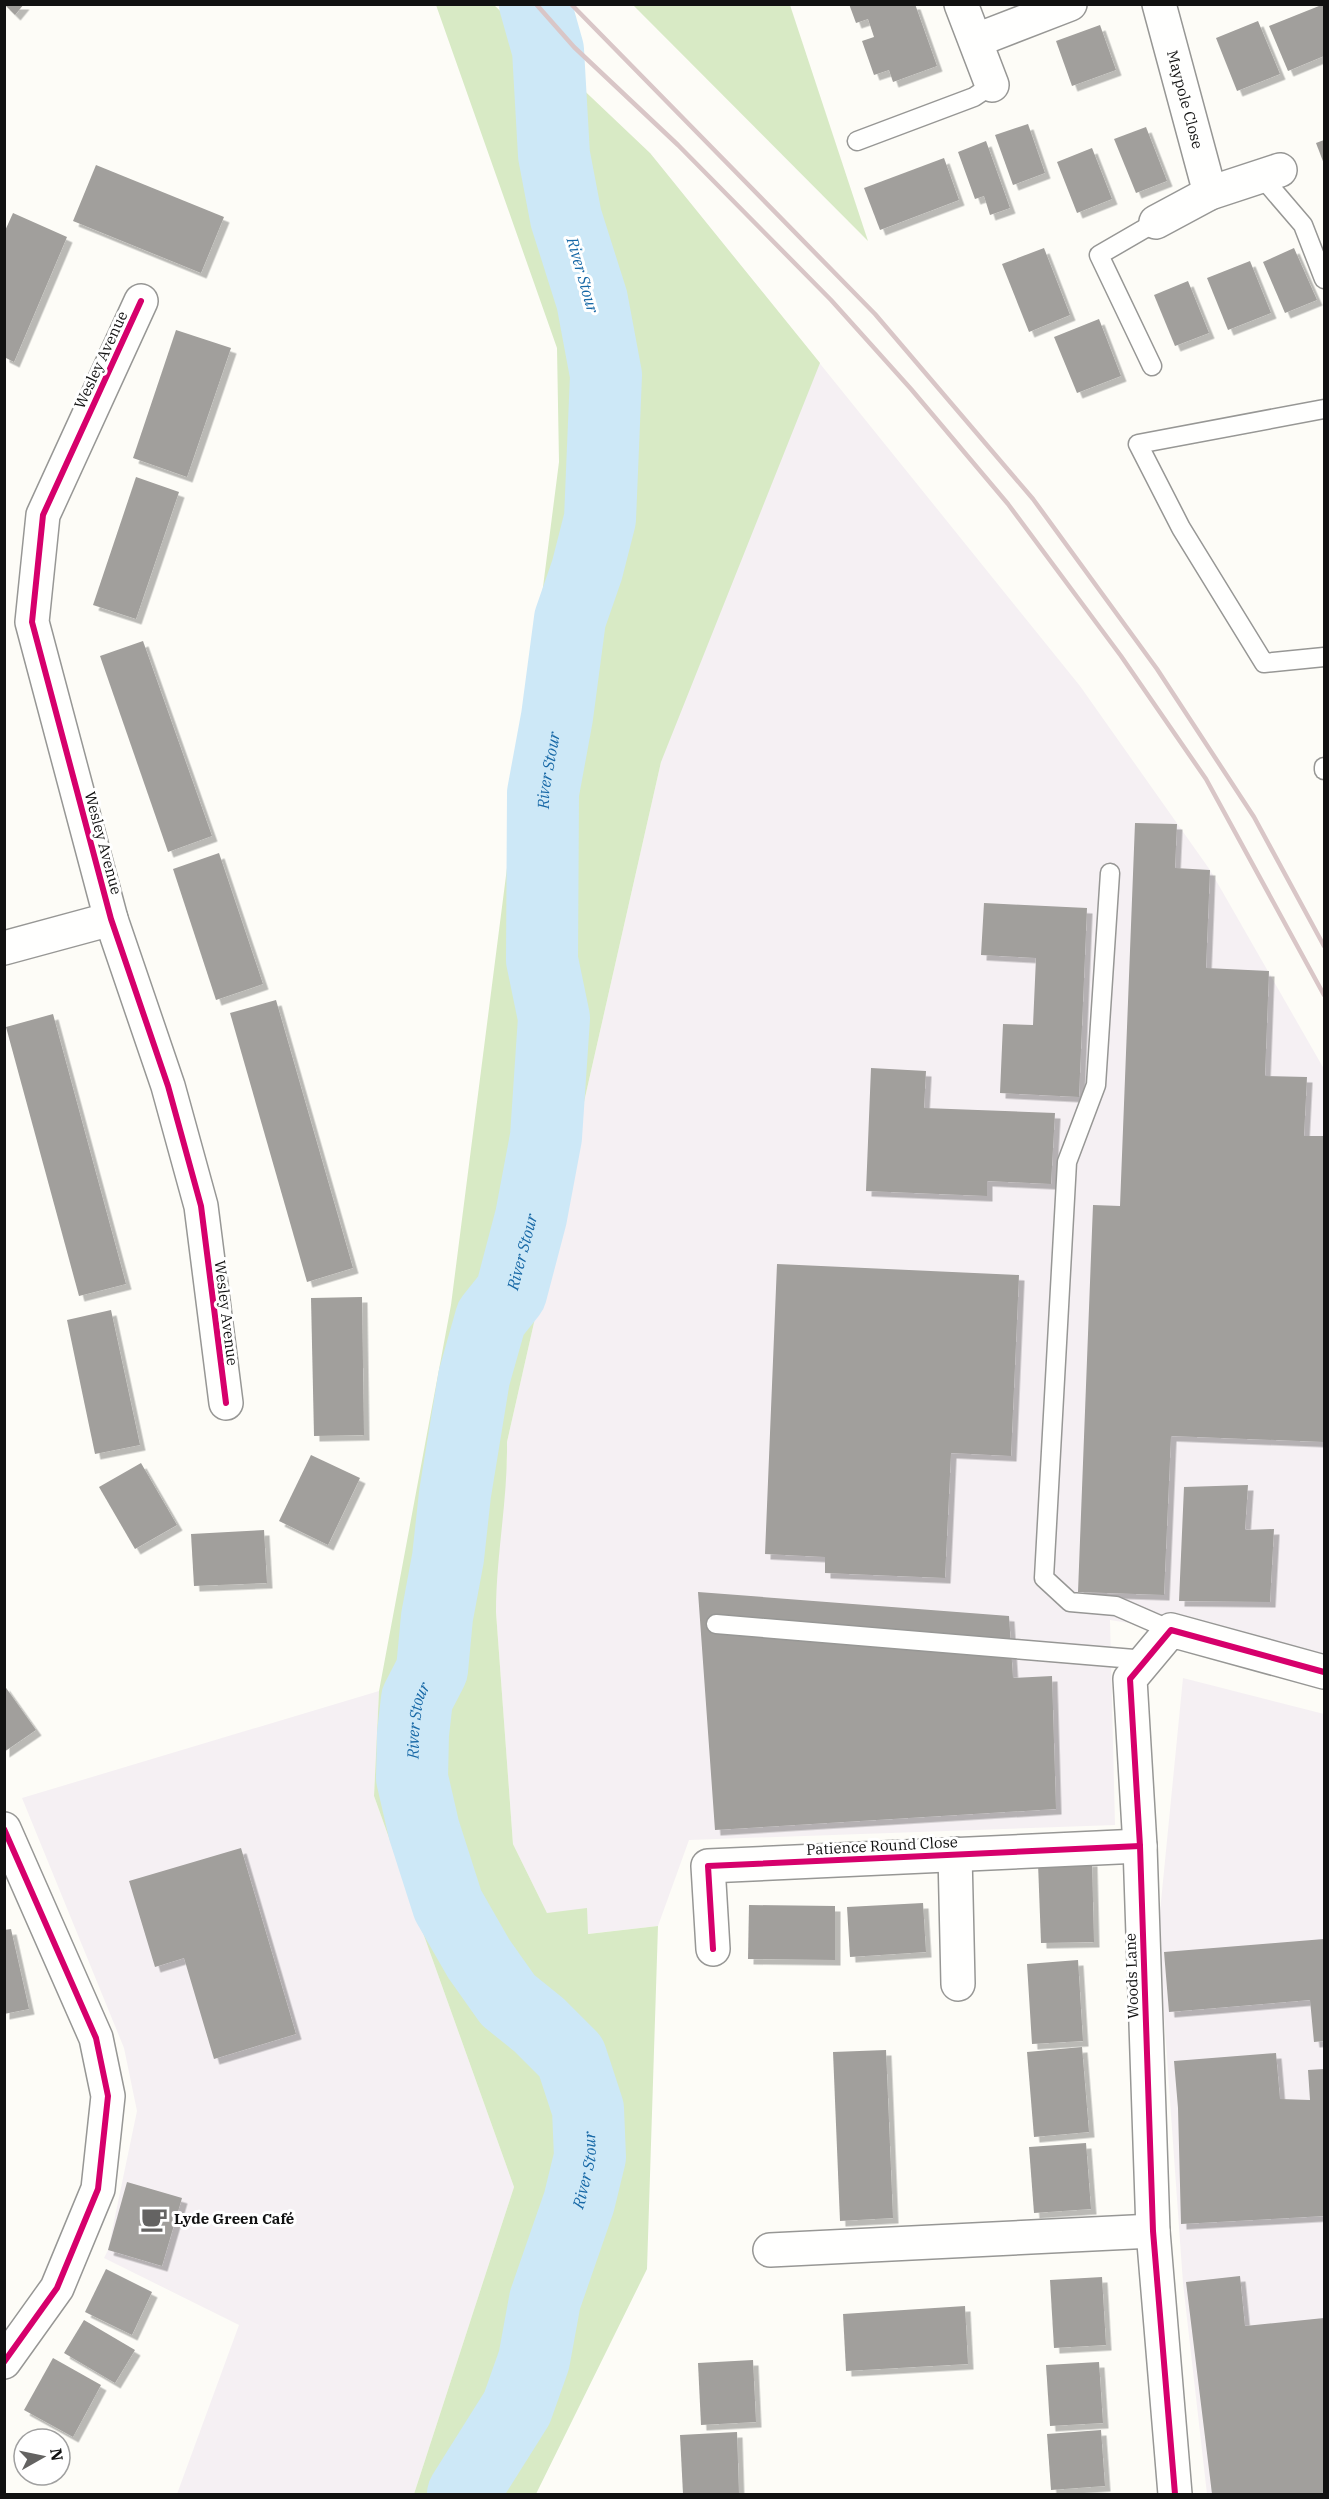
<svg xmlns="http://www.w3.org/2000/svg" width="1329" height="2499" font-family="'IBM Plex Serif',serif">
<style>
.industrial{fill:#f5f0f3}
.forest{fill:#d8eac5}
.lines{fill:none;stroke-linecap:round;stroke-linejoin:round}
.river{stroke:#cde8f7;stroke-width:72}
.building{fill:#a19f9c;filter:url(#shadow)}
.lane-casing{stroke:#979795;stroke-width:21}
.street-casing{stroke:#979795;stroke-width:36}
.lane{stroke:#fffffe;stroke-width:18}
.street{stroke:#fffffe;stroke-width:33}
.rail{stroke:#d9c6c7;stroke-width:4.5}
.cycleway-casing{stroke:#fff;stroke-width:10}
.cycleway{stroke:#d6006c;stroke-width:6}
.labels{text-anchor:middle;stroke-width:6;stroke-linejoin:round;paint-order:stroke}
.street-label{font-size:15px;fill:#111;stroke:#fff}
.poi-label{font-size:15px;font-weight:bold;fill:#111;stroke:#fff;text-anchor:start}
.water-label{font-size:16px;font-style:italic;fill:#1768a6;stroke:#fff}
</style>
<defs>
<filter id="shadow"><feDropShadow dx="5.5" dy="5.5" stdDeviation="0" flood-color="#0004"/></filter>
</defs>
<rect width="100%" height="100%" fill="#fdfcf7"/>
<g class="industrial">
<polygon points="650,153 1080,686 1210,870 1324,1069 1324,1654 1110,1620 1115,1825 689,1840 658,1926 587,1934 547,1913 513,1844 496,1612 496,1577 507,1462 507,1442 661,762"/>
<polygon points="1183,1678 1324,1714 1324,2494 1207,2494 1183,2283 1158,1932"/>
<polygon points="379,1691 374,1796 514,2187 414,2494 177,2494 239,2325 104,2258 108,2250 137,2111 124,2048 22,1798"/>
</g>
<g class="forest">
<path d="M436,5H494L650,153L820,363L661,762L507,1442C508,1499 496,1555 496,1612L513,1844L547,1913L587,1908L588,1934L658,1926L647,2269L536,2494H414L514,2187L374,1796L379,1691L451,1305L559,462L557,348Z"/>
<polygon points="633,5 790,5 868,241"/>
</g>
<g class="lines">
<path class="river" id="s1" d="M463,2494L517,2408L534,2360L545,2300L579,2202L590,2157L588,2109L571,2057L539,2025L508,2000L479,1959L448,1905L424,1830L412,1778L413,1734L417,1699L432,1670L437,1617L448,1558L455,1494L474,1378L491,1318L511,1293L531,1217L546,1137L554,1018L542,960L543,793L557,717L570,619L587,570L600,519L606,375L592,300L566,218L554,155L548,50L535,4"/>
</g>
<g class="building">
<polygon points="4,4 24,4 15,15"/>
<polygon points="849,4 915,4 937,66 893,82 889,70 874,75 862,41 874,37 868,19 856,23"/>
<polygon points="1324,4 1324,56 1288,71 1269,26"/>
<polygon points="1258,21 1280,74 1237,91 1216,38"/>
<polygon points="1100,25 1116,70 1072,86 1056,41"/>
<polygon points="1028,124 1045,173 1013,185 995,135"/>
<polygon points="1146,127 1167,181 1136,193 1114,139"/>
<polygon points="1324,140 1324,164 1316,143"/>
<polygon points="986,141 1010,208 990,215 984,196 975,199 958,152"/>
<polygon points="1092,148 1112,199 1077,213 1057,162"/>
<polygon points="944,158 959,200 880,230 864,188"/>
<polygon points="96,165 224,217 201,273 73,221"/>
<polygon points="13,213 67,237 14,362 4,357 4,233"/>
<polygon points="1044,248 1070,315 1029,332 1002,264"/>
<polygon points="1294,248 1317,300 1285,313 1263,262"/>
<polygon points="1250,261 1271,313 1228,330 1207,278"/>
<polygon points="1188,281 1209,333 1175,346 1154,295"/>
<polygon points="1099,319 1121,376 1077,393 1054,337"/>
<polygon points="176,330 231,348 187,477 133,458"/>
<polygon points="136,477 179,492 136,619 93,605"/>
<polygon points="143,641 212,836 168,852 100,656"/>
<polygon points="1135,823 1177,824 1175,868 1210,870 1206,968 1269,971 1265,1076 1307,1077 1304,1136 1324,1136 1324,1442 1171,1436 1164,1595 1078,1592 1093,1205 1120,1206"/>
<polygon points="219,853 263,984 216,1000 173,869"/>
<polygon points="984,903 1087,908 1079,1097 1000,1093 1003,1024 1033,1025 1036,958 981,955"/>
<polygon points="276,1000 353,1268 307,1282 230,1013"/>
<polygon points="53,1014 126,1284 79,1296 6,1027"/>
<polygon points="871,1068 926,1071 924,1108 1055,1113 1051,1184 987,1181 987,1196 866,1191"/>
<polygon points="777,1264 1019,1275 1011,1456 951,1453 945,1578 825,1573 825,1557 765,1554"/>
<polygon points="362,1297 364,1435 314,1436 311,1298"/>
<polygon points="111,1310 140,1445 95,1454 67,1320"/>
<polygon points="311,1455 360,1478 328,1545 279,1521"/>
<polygon points="141,1463 177,1525 135,1549 99,1487"/>
<polygon points="1248,1485 1245,1530 1274,1529 1270,1602 1179,1601 1184,1487"/>
<polygon points="264,1530 267,1583 194,1586 191,1534"/>
<polygon points="698,1592 1009,1616 1013,1678 1052,1676 1056,1809 715,1830"/>
<polygon points="4,1685 36,1730 4,1752"/>
<polygon points="241,1848 296,2034 214,2059 184,1958 155,1967 129,1881"/>
<polygon points="1092,1861 1094,1942 1041,1943 1038,1863"/>
<polygon points="923,1903 926,1952 850,1957 847,1907"/>
<polygon points="749,1905 835,1906 835,1960 748,1959"/>
<polygon points="11,1929 29,2009 4,2014 4,1930"/>
<polygon points="1324,1939 1324,2041 1314,2042 1310,2000 1169,2012 1164,1952"/>
<polygon points="1078,1960 1083,2041 1032,2044 1027,1964"/>
<polygon points="1082,2047 1089,2132 1034,2137 1027,2052"/>
<polygon points="886,2050 893,2218 840,2221 833,2052"/>
<polygon points="1276,2053 1280,2099 1310,2100 1308,2070 1324,2069 1324,2216 1181,2224 1178,2108 1174,2061"/>
<polygon points="1086,2143 1091,2209 1034,2213 1029,2147"/>
<polygon points="127,2182 182,2198 162,2266 108,2250"/>
<polygon points="106,2269 152,2292 132,2335 85,2312"/>
<polygon points="1240,2276 1245,2326 1324,2318 1324,2494 1212,2494 1186,2282"/>
<polygon points="1102,2277 1106,2345 1054,2348 1050,2280"/>
<polygon points="965,2306 968,2364 846,2371 843,2314"/>
<polygon points="84,2320 135,2350 115,2383 64,2353"/>
<polygon points="53,2358 101,2385 73,2437 24,2410"/>
<polygon points="753,2360 756,2422 701,2425 698,2363"/>
<polygon points="1099,2362 1103,2423 1050,2426 1046,2365"/>
<polygon points="1101,2430 1105,2486 1051,2490 1047,2434"/>
<polygon points="737,2432 739,2494 683,2494 680,2435"/>
</g>
<g class="lines">
<defs>
<g id="lane">
<polyline points="857,141 974,97 992,85"/>
<polyline points="1261,176 1303,225 1324,279"/>
<polyline points="1152,366 1099,255 1156,222"/>
<polyline points="1324,409 1138,444 1181,528 1264,663 1324,657"/>
<polyline points="1324,767 1324,770"/>
<polyline points="1110,873 1096,1085 1067,1162 1044,1578 1070,1602 1116,1606 1171,1630"/>
<polyline points="716,1624 1146,1660"/>
</g>
<g id="street">
<polyline points="961,4 992,85"/>
<path id="s2" d="M1159,4L1210,193"/>
<polyline points="977,40 1070,4"/>
<polyline points="1156,222 1210,193 1280,170"/>
<polyline points="141,301 43,515 32,622 111,919 168,1086 201,1206 226,1403"/>
<polyline points="4,948 111,919"/>
<polyline points="4,1829 96,2038 108,2096 98,2189 57,2288 4,2362"/>
<polyline points="955,1854 958,1984"/>
<polyline points="713,1949 708,1866 1140,1846"/>
<polyline points="770,2250 1153,2231"/>
<polyline points="1175,2494 1153,2231 1140,1846 1130,1679 1171,1630 1324,1672"/>
</g>
</defs>
<use href="#lane" class="lane-casing"/>
<use href="#street" class="street-casing"/>
<use href="#lane" class="lane"/>
<use href="#street" class="street"/>
<g class="rail">
<polyline points="536,4 574,47 678,145 831,300 911,389 1008,504 1121,656 1206,779 1324,995"/>
<polyline points="571,4 875,314 1033,499 1157,669 1254,817 1324,946"/>
</g>
<defs>
<g id="cycleway">
<polyline points="141,301 43,515 32,622 111,919 168,1086 201,1206 226,1403"/>
<polyline points="4,1829 96,2038 108,2096 98,2189 57,2288 4,2362"/>
<polyline points="713,1949 708,1866 1140,1846"/>
<polyline points="1175,2494 1153,2231 1140,1846 1130,1679 1171,1630 1324,1672"/>
</g>
</defs>
<use href="#cycleway" class="cycleway-casing"/>
<use href="#cycleway" class="cycleway"/>
</g>
<defs>
<symbol id="cafe-bare" viewBox="-9 -9 18 18"><path d="M-5.5-4.5H6V0H3Q3 3.5 0 3.5H-2.5Q-5.5 3.5-5.5 0ZM3-3.2v2h1.7v-2ZM-6 4.5H4V6H-6Z" fill="#646362" stroke="#fff" stroke-width="2.5" paint-order="stroke"/></symbol>
</defs>
<g fill-rule="evenodd">
<use href="#cafe-bare" x="135" y="2200" width="38" height="38"/>
</g>
<g class="labels">
<g class="street-label">
<text dy="5" stroke="none"><textPath href="#s2" startOffset="99">Maypole Close</textPath></text>
<text transform="translate(101 360) rotate(-65)" y="5">Wesley Avenue</text>
<text transform="translate(103 843) rotate(75)" y="5">Wesley Avenue</text>
<text transform="translate(226 1313) rotate(83)" y="5">Wesley Avenue</text>
<text transform="translate(882 1846) rotate(-3)" y="5">Patience Round Close</text>
<text transform="translate(1132 1976) rotate(-92)" y="5">Woods Lane</text>
</g>
<g class="poi-label">
<text x="174" y="2224">Lyde Green Café</text>
</g>
<g class="water-label">
<text transform="translate(583 275) rotate(74)" y="6">River Stour</text>
<text dy="6" stroke="none"><textPath href="#s1" startOffset="1826">River Stour</textPath></text>
<text dy="6" stroke="none"><textPath href="#s1" startOffset="1340">River Stour</textPath></text>
<text dy="6" stroke="none"><textPath href="#s1" startOffset="854">River Stour</textPath></text>
<text dy="6" stroke="none"><textPath href="#s1" startOffset="350">River Stour</textPath></text>
</g>
</g>
<rect width="1329" height="2499" fill="none" stroke="#111111" stroke-width="12"/>
<g transform="translate(42 2457) rotate(81)"><circle r="28" fill="#ffffff" stroke="#a0a0a0" stroke-width="1.5"/>
<path d="M0-4.5L10 22L0 15L-10 22Z" fill="#646362"/>
<text y="-9" font-size="16" font-weight="bold" text-anchor="middle" fill="#111111">N</text>
</g>
</svg>
